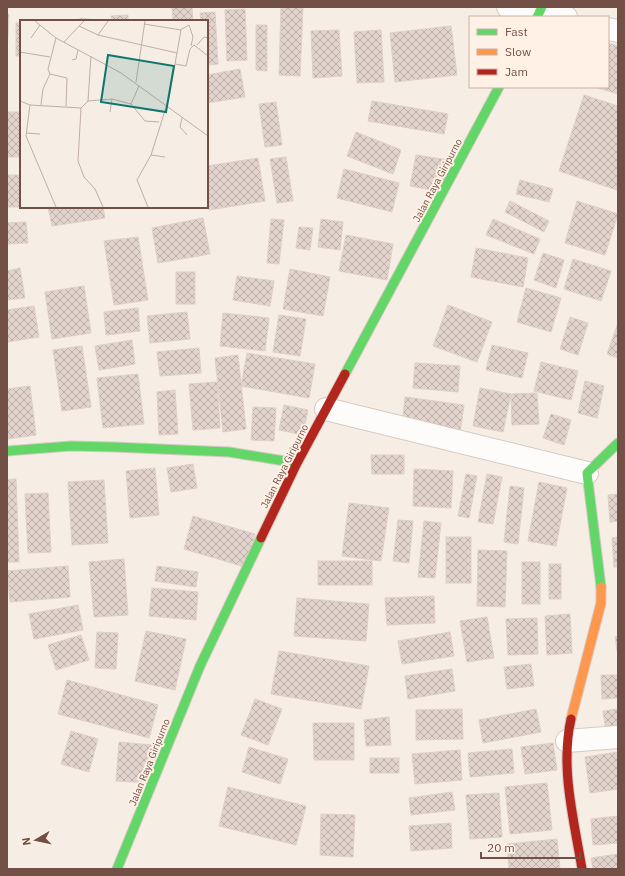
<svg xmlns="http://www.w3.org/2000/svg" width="625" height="876" font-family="'IBM Plex Sans',sans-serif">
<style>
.building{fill:url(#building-cross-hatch);stroke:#dfcfc7}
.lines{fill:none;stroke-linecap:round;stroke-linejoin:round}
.street-casing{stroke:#d7cac3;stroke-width:24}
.fast-casing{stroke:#d6c8c2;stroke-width:11}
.slow-casing{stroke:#d6c8c2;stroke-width:11}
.jam-casing{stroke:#d6c8c2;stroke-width:11}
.street{stroke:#fefcfb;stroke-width:22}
.fast{stroke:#63d668;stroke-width:9}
.slow{stroke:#ff974d;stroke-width:9}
.jam{stroke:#b3261e;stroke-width:9}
.labels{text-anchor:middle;stroke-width:4;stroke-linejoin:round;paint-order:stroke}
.street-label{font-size:10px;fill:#735046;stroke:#fff1e5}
.inset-road{fill:none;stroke:#c2aea5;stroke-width:1}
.view{fill:#0f766e;fill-opacity:0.15;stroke:#0f766e;stroke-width:2}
.inset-edge{fill:none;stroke:#735046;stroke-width:2}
</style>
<defs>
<pattern id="building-cross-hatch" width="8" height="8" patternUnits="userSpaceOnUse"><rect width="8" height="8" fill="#e2d4cd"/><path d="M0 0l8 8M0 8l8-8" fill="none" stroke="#bcaea8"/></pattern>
</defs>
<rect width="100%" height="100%" fill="#f6ede5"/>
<g class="building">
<polygon points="172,7 192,7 193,21 173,21"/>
<polygon points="281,7 303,7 300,76 279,75"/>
<polygon points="245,9 247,60 227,61 225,10"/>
<polygon points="215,12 218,64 207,65 207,21 201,21 200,13"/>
<polygon points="7,14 9,14 7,55"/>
<polygon points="128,15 128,21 112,21 111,16"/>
<polygon points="80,18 103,21 79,21"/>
<rect x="16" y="23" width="5" height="33"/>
<polygon points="256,25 267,25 267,71 256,70"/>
<polygon points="451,26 457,75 395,82 390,33"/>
<polygon points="339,30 342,76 313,78 311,31"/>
<polygon points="381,30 384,82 357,83 354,32"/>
<polygon points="608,43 618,46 618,94 595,87 608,87"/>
<polygon points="240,69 245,97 207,103 207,75"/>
<polygon points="584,95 618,106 617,190 559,171"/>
<polygon points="372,101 448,114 444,134 368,121"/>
<polygon points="276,102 282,145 265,147 259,104"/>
<rect x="7" y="112" width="14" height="45"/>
<polygon points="356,132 401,150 393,174 347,156"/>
<polygon points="416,155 448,160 443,192 410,186"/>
<polygon points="286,157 293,201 277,203 270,159"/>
<polygon points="258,158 265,201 209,210 207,196 207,166"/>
<polygon points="344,169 399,183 392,212 337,198"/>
<rect x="7" y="175" width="14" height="32"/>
<polygon points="520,180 553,189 549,202 516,194"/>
<polygon points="510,201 549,221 544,232 505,212"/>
<polygon points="577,201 618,214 605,255 565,243"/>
<polygon points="48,207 103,207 105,218 52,226"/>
<polygon points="203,218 210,254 158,263 152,228"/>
<polygon points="271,219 284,220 279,264 267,263"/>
<polygon points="321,219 343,222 340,250 318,247"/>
<polygon points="493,219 540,239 534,254 486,235"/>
<polygon points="26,222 28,243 7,244 7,223"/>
<polygon points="299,227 313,228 310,250 296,248"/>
<polygon points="346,235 393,244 387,280 339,271"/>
<polygon points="138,237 148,300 114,305 104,241"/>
<polygon points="476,248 528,258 523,287 471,277"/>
<polygon points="543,253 564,260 556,288 534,280"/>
<polygon points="573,259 611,271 601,301 564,289"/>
<polygon points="20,268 25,298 7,300 7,271"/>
<polygon points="290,269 330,277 323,316 283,309"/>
<rect x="176" y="272" width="19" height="32"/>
<polygon points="237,276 274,281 270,306 233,300"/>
<polygon points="84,286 91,333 52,339 45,292"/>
<polygon points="526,288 561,298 551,332 517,322"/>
<polygon points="448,305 492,322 477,362 433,346"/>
<polygon points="34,306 39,337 7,342 7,310"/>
<polygon points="138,308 140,331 106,335 104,312"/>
<polygon points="187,312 190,339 150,343 147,316"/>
<polygon points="223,313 269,318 265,351 220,346"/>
<polygon points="279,315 306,319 300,356 273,352"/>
<polygon points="570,317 588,323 578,355 560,349"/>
<polygon points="618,323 618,358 607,354"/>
<polygon points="132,340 135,364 99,370 95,346"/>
<polygon points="492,345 528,353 522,378 486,370"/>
<polygon points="82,346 91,407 62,411 53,350"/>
<polygon points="199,348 201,373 160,376 157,352"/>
<polygon points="247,353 315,364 309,398 241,386"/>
<polygon points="238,355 246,429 223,432 215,358"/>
<polygon points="541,362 578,371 571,400 534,391"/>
<polygon points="415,363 460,366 458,392 413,388"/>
<polygon points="138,374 144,424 103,428 97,378"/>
<polygon points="585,381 604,386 597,418 578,413"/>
<polygon points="217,382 220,428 193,430 189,384"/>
<polygon points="30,386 36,435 7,439 7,389"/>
<polygon points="480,388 511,394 503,432 473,426"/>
<polygon points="175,390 178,434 159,435 157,392"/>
<polygon points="537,393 539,424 512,425 511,394"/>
<polygon points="405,397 464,405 460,433 402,426"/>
<polygon points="284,405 308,410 303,435 279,430"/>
<polygon points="253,407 276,408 274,441 251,440"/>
<polygon points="551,414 571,420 564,445 543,438"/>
<polygon points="371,455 404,455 404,474 372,474"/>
<polygon points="193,464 197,488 171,492 167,468"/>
<polygon points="155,468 159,515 130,518 126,471"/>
<polygon points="414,469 453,471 451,508 413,506"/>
<polygon points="466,474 477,476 469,518 458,516"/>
<polygon points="487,474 502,477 493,524 478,522"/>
<polygon points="16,479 19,562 7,562 7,480"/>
<polygon points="104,480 108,543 72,545 68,482"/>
<polygon points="539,482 567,488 556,546 528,541"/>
<polygon points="510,486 524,488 518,544 504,542"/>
<polygon points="48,493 51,552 28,553 25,494"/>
<polygon points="618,494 618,521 610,522 608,495"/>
<polygon points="349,503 389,508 381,561 342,556"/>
<polygon points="193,516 255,534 245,567 184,549"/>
<polygon points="398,520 413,521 409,563 393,561"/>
<polygon points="424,521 441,523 435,578 418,577"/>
<rect x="446" y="537" width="25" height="46"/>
<polygon points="618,537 618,567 614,567 612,538"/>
<polygon points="478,550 507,551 505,607 477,606"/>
<polygon points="124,559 128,615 94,617 89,562"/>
<rect x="318" y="561" width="54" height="24"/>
<rect x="522" y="562" width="18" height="42"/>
<rect x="549" y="564" width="12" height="35"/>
<polygon points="68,566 70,597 10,602 7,571"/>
<polygon points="157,566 198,572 196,587 155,581"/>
<polygon points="152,588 198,592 196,620 149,616"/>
<polygon points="434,596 435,623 387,625 385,598"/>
<polygon points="297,598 369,604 366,641 294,636"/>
<polygon points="78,605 83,630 34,639 29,614"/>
<polygon points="570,614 572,653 547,655 545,616"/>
<polygon points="487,617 494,658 467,662 460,621"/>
<polygon points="537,618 538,654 508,655 506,619"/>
<polygon points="146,631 186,639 175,690 135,681"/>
<polygon points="97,632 118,633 116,669 95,668"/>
<polygon points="450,632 454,656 402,664 398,641"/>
<polygon points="81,635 89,660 56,670 48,645"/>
<polygon points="618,636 618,656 615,637"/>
<polygon points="279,651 369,666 361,709 271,694"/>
<polygon points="531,664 534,686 507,689 504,667"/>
<polygon points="452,669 455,691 408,699 405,676"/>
<polygon points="601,675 618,675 618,698 602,699"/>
<polygon points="67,680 158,705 149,738 58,714"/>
<polygon points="255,699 282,709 268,745 241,735"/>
<polygon points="462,709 463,739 416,740 416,710"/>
<polygon points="536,709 541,732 483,743 479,720"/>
<polygon points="618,709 618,729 606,731 603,711"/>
<polygon points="389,717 391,745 366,746 364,720"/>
<polygon points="313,723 354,723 354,760 314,760"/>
<polygon points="71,731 98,739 89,772 61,764"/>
<polygon points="119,742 153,745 150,783 116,781"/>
<polygon points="553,743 557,770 525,774 521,747"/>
<polygon points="249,747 288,759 280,784 242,772"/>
<polygon points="512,749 514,773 470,777 468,753"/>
<polygon points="460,750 462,780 415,784 412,754"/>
<polygon points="618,752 618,789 590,793 585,757"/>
<rect x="370" y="758" width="29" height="15"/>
<polygon points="547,783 552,830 510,834 505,787"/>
<polygon points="228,787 306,806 296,845 219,826"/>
<polygon points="452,792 455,810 411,815 409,798"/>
<polygon points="499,793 502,837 470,839 466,795"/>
<polygon points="321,814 355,815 353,857 320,855"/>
<polygon points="618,816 618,843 593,845 591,819"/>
<polygon points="451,823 452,848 411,851 409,826"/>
<polygon points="557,839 560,869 509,869 507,844"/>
<polygon points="618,854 618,869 593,869 591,858"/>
</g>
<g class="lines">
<defs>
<g id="street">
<polyline points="508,7 540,10 566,17"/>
<polyline points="608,29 618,31"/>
<polyline points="326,409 587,473"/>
<polyline points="567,741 618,737"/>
</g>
<g id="fast">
<polyline points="537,17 542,7"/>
<polyline points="345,374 499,87"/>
<polyline points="7,451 71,446 114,447 229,452 297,463"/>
<polyline points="601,587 587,473 618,443"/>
<polyline points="117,869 200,666 261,538"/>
</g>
<polyline id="slow" points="571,719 601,603 601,587"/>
<g id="jam">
<polyline points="261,538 297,463 345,374"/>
<path d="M571,719C560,768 574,820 582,869"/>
</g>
</defs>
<use href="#street" class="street-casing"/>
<use href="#fast" class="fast-casing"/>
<use href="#slow" class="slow-casing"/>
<use href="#jam" class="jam-casing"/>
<use href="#street" class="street"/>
<use href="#fast" class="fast"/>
<use href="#slow" class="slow"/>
<use href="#jam" class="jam"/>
</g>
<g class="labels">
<g class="street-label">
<text transform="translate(437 180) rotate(-62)" y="4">Jalan Raya Giripurno</text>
<text transform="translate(284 466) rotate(-63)" y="4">Jalan Raya Giripurno</text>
<text transform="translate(149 762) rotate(-68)" y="4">Jalan Raya Giripurno</text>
</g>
</g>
<g transform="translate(20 20)">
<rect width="188" height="188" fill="#f6ede5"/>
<path class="inset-road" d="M15,1L36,18L101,53L188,116M124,4L161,10L149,78L131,135L145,137M59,6L78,15L88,1M160,10L169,5L173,17L171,26M78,15L157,33M11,18L20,5M36,18L28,49L30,54L47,58L46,86M44,22L64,1M177,25L184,17L188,18M0,32L30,37M52,40L56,39L58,30M155,44L166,46L170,29L174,25L188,36M116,62L125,1M0,81L10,85L61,88M68,81L71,36M111,84L119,66M10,85L6,116L36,187M21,85L23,69L30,54M90,92L92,79M162,98L160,107L167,115M6,113L20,114M83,187L75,169L64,157L58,141L61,88L68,81L92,79L111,84L125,101L139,102M128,187L117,160L131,135"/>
<path class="view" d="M88,35L154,46L146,92L81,82Z"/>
<rect width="188" height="188" class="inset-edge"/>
</g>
<rect width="625" height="876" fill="none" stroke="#735046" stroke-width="16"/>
<rect x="469" y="16" width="140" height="72" fill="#fff1e5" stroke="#c7b1a5"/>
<rect x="477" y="29" width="20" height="6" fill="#63d668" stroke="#c7b1a5"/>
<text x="505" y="36" font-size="12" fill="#735046">Fast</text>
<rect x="477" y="49" width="20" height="6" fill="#ff974d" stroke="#c7b1a5"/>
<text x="505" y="56" font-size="12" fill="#735046">Slow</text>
<rect x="477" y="69" width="20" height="6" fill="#b3261e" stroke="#c7b1a5"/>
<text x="505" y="76" font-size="12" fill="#735046">Jam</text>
<g transform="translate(36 840) rotate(261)" stroke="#fff1e5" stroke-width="3" paint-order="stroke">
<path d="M0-3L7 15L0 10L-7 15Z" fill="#735046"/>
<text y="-6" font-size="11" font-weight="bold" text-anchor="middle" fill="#735046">N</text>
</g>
<path d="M481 852v6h99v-6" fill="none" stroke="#735046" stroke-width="2"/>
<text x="487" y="852" font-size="12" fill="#735046" stroke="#fff1e5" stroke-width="3" paint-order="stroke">20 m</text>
</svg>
